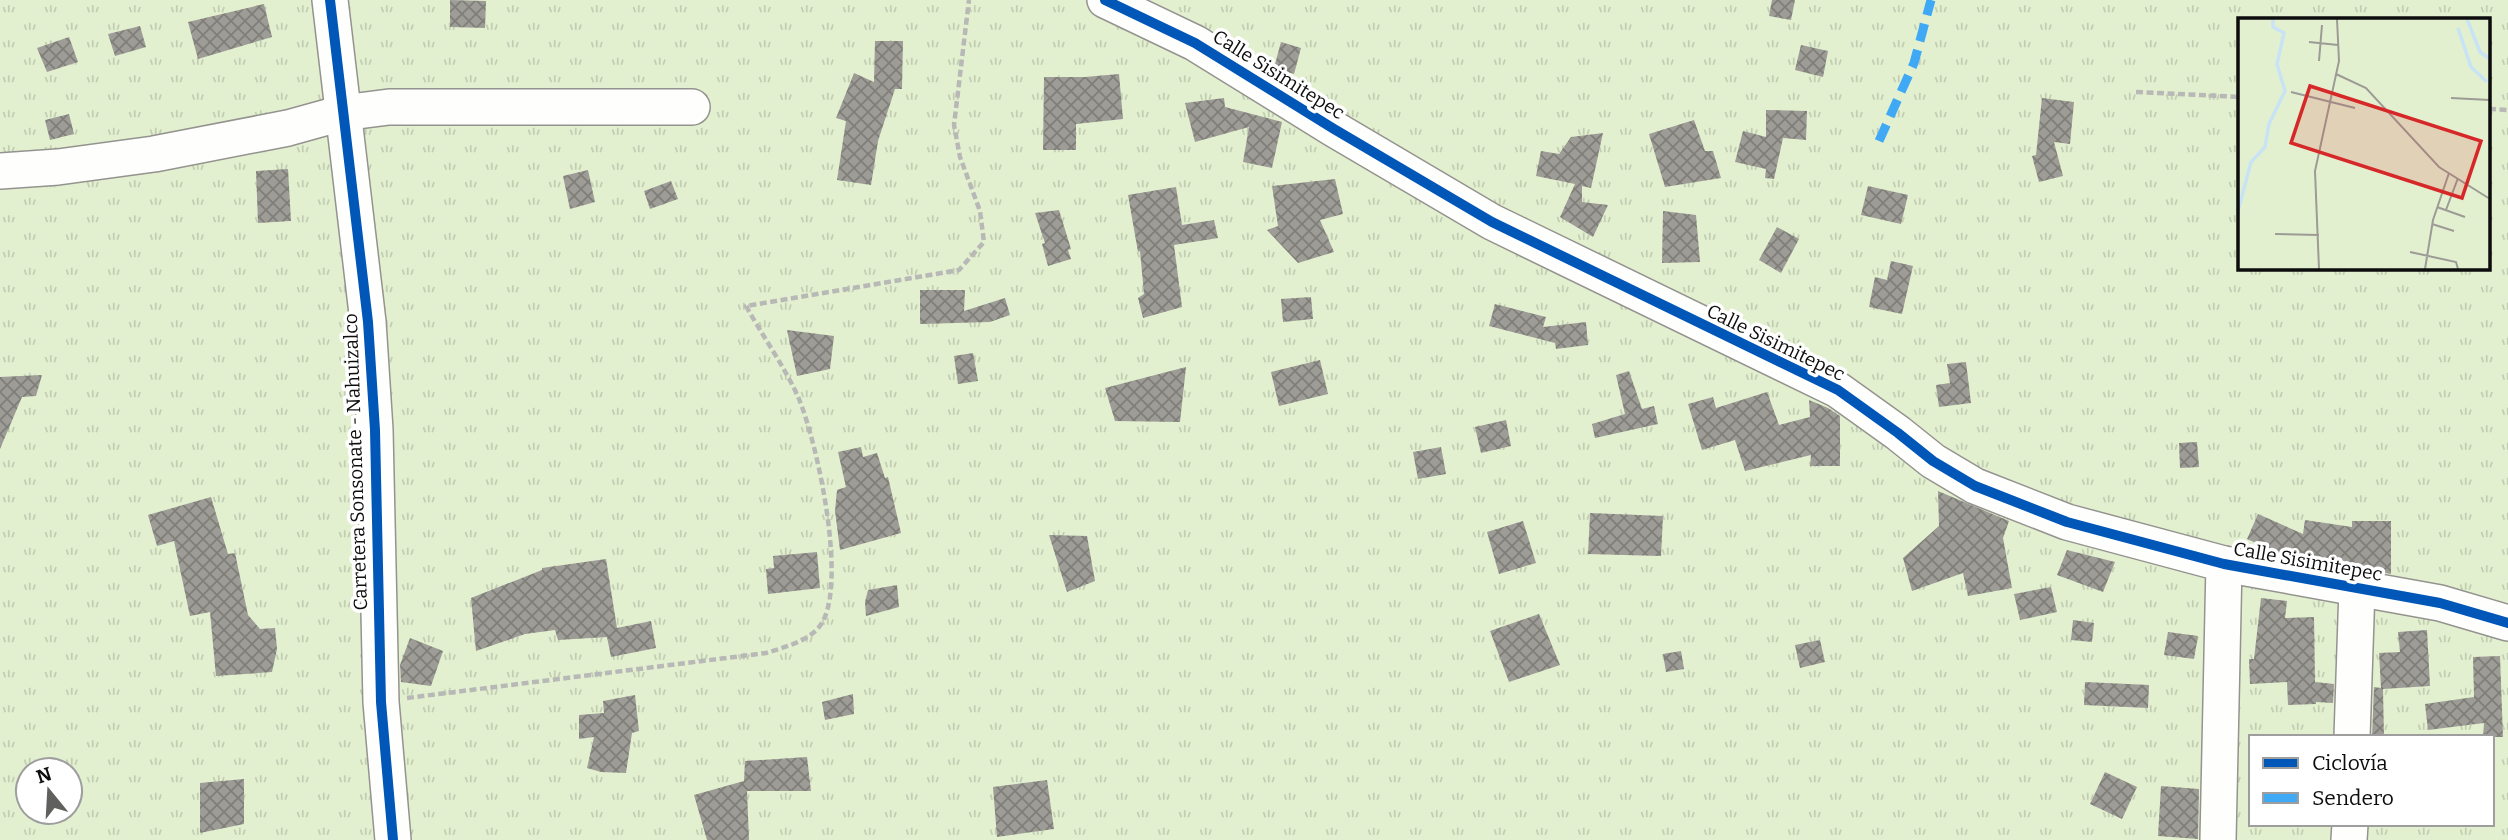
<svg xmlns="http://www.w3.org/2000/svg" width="2508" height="840" font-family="Bitter,serif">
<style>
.park{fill:url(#park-tufts);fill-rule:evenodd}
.building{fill:url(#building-cross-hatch)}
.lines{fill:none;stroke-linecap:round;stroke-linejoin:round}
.minor-casing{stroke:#94938f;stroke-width:38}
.path{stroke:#b8b8b6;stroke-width:4.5;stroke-dasharray:7 3.5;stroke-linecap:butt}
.minor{stroke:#fefefd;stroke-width:35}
.quiet{stroke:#3fa9f5;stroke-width:9;stroke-dasharray:18 9;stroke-linecap:butt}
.cycleway-casing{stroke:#fff;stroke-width:15}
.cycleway{stroke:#0057b8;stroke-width:10}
.labels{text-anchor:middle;stroke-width:7;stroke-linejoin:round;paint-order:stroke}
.street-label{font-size:19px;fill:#0d0d0d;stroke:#fff}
.inset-river{fill:none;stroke:#c7e3f4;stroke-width:3.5}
.inset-road{fill:none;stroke:#9c9b95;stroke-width:2}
.view{fill:#d62828;fill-opacity:0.15;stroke:#d62828;stroke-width:3.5}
.inset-edge{fill:none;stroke:#0d0d0d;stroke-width:3.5}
</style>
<defs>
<pattern id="park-tufts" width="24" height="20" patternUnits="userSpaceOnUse" patternTransform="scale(1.75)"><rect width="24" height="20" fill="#e3f0d0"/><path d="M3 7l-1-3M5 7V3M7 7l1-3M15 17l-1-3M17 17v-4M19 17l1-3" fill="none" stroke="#c2cdb1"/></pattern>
<pattern id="building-cross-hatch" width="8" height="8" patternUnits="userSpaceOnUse" patternTransform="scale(1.75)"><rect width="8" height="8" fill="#9e9c96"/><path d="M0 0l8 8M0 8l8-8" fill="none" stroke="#7f7e79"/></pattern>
</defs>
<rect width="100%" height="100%" fill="#fbf9f0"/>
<path class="park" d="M0,0H2508V840H0ZM2240,19H2489V268H2240ZM2251,737H2492V824H2251ZM28,770H70V812H28Z"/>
<g class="building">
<polygon points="450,0 486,1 485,28 450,27"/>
<polygon points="1772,0 1795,0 1791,20 1769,16"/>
<polygon points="264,4 272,37 198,59 188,22"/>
<polygon points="140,26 146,47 115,56 108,34"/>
<polygon points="69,37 78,62 47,72 37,48"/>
<polygon points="875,41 903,41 902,89 895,89 878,141 871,185 837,180 846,121 836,118 854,73 874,82"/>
<polygon points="1281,42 1301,48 1294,74 1274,68"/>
<polygon points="1801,45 1828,51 1823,77 1795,70"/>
<polygon points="1119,74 1123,119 1076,124 1076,150 1043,150 1044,77 1085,77"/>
<polygon points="1224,98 1225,107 1282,122 1272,168 1243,162 1249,127 1195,142 1185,103"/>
<polygon points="2042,98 2074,102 2070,144 2054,142 2063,176 2039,182 2032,156 2036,155"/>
<polygon points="1766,110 1807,111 1806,140 1783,138 1774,179 1765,178 1766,169 1735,162 1743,131 1766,137"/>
<polygon points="69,114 74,134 50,140 45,120"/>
<polygon points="1694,120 1705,151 1713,151 1721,178 1665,187 1649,134"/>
<polygon points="1603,133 1591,188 1582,186 1582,202 1608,205 1593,237 1560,217 1575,184 1536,176 1541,151 1559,154 1571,137"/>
<polygon points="288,169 291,221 258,223 256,171"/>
<polygon points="588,170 595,202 570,209 563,176"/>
<polygon points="1335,179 1343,214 1320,220 1334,252 1298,263 1267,230 1278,226 1272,186"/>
<polygon points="671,181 678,199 650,209 644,191"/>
<polygon points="1868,186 1908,195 1901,224 1861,215"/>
<polygon points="1176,187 1182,225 1214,220 1218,238 1174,245 1182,307 1143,318 1138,298 1144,294 1140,251 1138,252 1128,195"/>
<polygon points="1059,210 1071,249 1068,250 1071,259 1048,266 1042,244 1045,243 1035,213"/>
<polygon points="1663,211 1696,215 1700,262 1662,263"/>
<polygon points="1777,227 1799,239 1781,273 1759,260"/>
<polygon points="1891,261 1913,266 1902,314 1869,307 1875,277 1887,280"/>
<polygon points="920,290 965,290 964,311 1005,298 1010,315 990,322 920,324"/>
<polygon points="1311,297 1313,319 1283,322 1281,299"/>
<polygon points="1495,304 1546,317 1543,327 1586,322 1588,345 1556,349 1555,343 1489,326"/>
<polygon points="787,330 834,336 830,369 797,376"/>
<polygon points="973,353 978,381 958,384 954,356"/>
<polygon points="1320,360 1328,394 1279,406 1271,372"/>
<polygon points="1966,362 1971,403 1939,407 1936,385 1950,383 1947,364"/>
<polygon points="1186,367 1180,422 1115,421 1105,388"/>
<polygon points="1629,371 1642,409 1654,406 1658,424 1595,438 1592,424 1625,414 1616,375"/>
<polygon points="42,375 36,396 22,397 0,449 0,377"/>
<polygon points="1767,392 1779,425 1810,417 1809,400 1828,408 1840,416 1840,466 1810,466 1811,455 1745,471 1735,440 1702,450 1688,404 1713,397 1716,408"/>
<polygon points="1506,420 1511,446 1481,453 1475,427"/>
<polygon points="2197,442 2199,467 2180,468 2179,443"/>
<polygon points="861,447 863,457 877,453 885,478 888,477 901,533 840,550 835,511 837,490 846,487 838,452"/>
<polygon points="1441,447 1446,474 1418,479 1413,452"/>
<polygon points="1938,491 2009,521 2003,538 2012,588 1968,596 1963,573 1912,591 1903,558 1939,526"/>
<polygon points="211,497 228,554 235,553 248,615 260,629 275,628 277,649 272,672 216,676 210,612 190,616 174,541 157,546 148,515"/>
<polygon points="1590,513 1663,516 1661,556 1588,554"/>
<polygon points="2258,514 2303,534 2305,520 2352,527 2352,521 2391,521 2391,574 2281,554 2247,539"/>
<polygon points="1523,521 1536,563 1499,574 1487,532"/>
<polygon points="1049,535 1087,536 1095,581 1067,592"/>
<polygon points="2067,550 2115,562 2103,592 2057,575"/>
<polygon points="817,552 820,588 768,594 766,569 774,568 773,556"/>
<polygon points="606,559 617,628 651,621 656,648 611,657 607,637 558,640 555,630 525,634 476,651 471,598 542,570 542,568"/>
<polygon points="897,585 899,607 866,616 865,602 868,590"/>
<polygon points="2051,587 2057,612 2020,620 2014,594"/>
<polygon points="2261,598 2287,601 2285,618 2314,617 2315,682 2334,684 2333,703 2316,702 2316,704 2288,705 2287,682 2250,684 2249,659 2254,659"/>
<polygon points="1539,614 1560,665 1509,682 1490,631"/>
<polygon points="2073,620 2094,623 2092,642 2071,640"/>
<polygon points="2427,630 2430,686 2383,689 2384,737 2372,737 2374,687 2381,688 2379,653 2400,652 2398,632"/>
<polygon points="2168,632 2198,636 2194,659 2164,655"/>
<polygon points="410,638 443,651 431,686 401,682 400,665"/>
<polygon points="1820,640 1825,662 1800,668 1795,645"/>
<polygon points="1681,651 1684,669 1666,672 1663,654"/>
<polygon points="2500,656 2503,737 2483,737 2484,723 2428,730 2425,704 2474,697 2473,657"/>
<polygon points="2085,682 2149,685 2148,708 2084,705"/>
<polygon points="853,694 854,714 825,720 822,702"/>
<polygon points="635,695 639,731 632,733 626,773 601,772 587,768 594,737 579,739 579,715 604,713 603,701"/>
<polygon points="807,757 811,791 747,791 749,840 707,840 694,795 744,781 745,761"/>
<polygon points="2105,772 2137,787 2122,819 2090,804"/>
<polygon points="244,779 244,824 200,833 200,783"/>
<polygon points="1047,780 1054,829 997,837 993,787"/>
<polygon points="2161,786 2199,789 2198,839 2158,836"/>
</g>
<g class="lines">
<defs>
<g id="minor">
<polyline points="330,0 368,322 375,430 381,702 393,840"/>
<polyline points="1105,0 1195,43 1334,129 1492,222 1838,390 1898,433 1933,461 1975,486 2067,522 2224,564 2440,603 2508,623"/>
<polyline points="0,171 58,167 154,154 288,128 342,113 389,107 692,107"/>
<polyline points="2352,737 2357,588"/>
<polyline points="2218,840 2224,564"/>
<polyline points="2349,840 2350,824"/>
</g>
</defs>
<use href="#minor" class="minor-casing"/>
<g class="path">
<polyline points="2136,92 2240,97"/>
<polyline points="2489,109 2508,110"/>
<path d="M407,698L766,653C785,647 815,640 824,619C845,574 818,446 799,399C786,369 762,335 746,306L959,270L984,242L980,211L960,157L954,125L969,0"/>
</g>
<use href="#minor" class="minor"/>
<polyline class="quiet" points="1879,141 1914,63 1931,0"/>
<defs>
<g id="cycleway">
<polyline points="330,0 368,322 375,430 381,702 393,840"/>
<polyline points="1105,0 1195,43 1334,129 1492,222 1838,390 1898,433 1933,461 1975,486 2067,522 2224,564 2440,603 2508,623"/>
</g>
</defs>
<use href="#cycleway" class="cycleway-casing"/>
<use href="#cycleway" class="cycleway"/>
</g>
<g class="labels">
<g class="street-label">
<text transform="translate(1279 74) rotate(32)" y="7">Calle Sisimitepec</text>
<text transform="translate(1776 342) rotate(26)" y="7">Calle Sisimitepec</text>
<text transform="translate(355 462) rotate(-92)" y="7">Carretera Sonsonate - Nahuizalco</text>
<text transform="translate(2308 561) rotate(10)" y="7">Calle Sisimitepec</text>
</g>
</g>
<g transform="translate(2238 18)">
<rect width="252" height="252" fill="#fbf9f0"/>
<path d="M0,1H252V251H0Z" fill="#e3f0d0"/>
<path class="inset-river" d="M229,1L242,34L252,41M220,10L233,49L249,64M0,193L13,144L27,129L31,106L47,73L39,46L46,15L35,9V1"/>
<path class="inset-road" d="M71,24L100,27M81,43L84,7M98,56L128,70L201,149L252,181M53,74L117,90M213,80L252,82M199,189L227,199M208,192L220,160M194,206L216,213M37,216L81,217M172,234L218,244L220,251M81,251L77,153L101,43L99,1M187,251L195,202L211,155"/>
<path class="view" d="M72,68L243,123L224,180L53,125Z"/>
<rect width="252" height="252" class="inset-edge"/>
</g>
<rect x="2249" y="735" width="245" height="91" fill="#ffffff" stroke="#9e9e9e" stroke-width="2"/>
<rect x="2263" y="758" width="35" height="10" fill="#0057b8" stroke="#9e9e9e" stroke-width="2"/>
<text x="2312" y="770" font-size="21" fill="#0d0d0d">Ciclovía</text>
<rect x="2263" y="793" width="35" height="10" fill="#3fa9f5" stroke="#9e9e9e" stroke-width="2"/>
<text x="2312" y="805" font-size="21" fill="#0d0d0d">Sendero</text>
<g transform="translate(49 791) rotate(342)"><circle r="33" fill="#ffffff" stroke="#9e9e9e" stroke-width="2"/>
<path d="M0-5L12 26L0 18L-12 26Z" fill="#60605c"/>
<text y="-10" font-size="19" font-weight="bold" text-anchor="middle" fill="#0d0d0d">N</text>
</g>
</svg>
